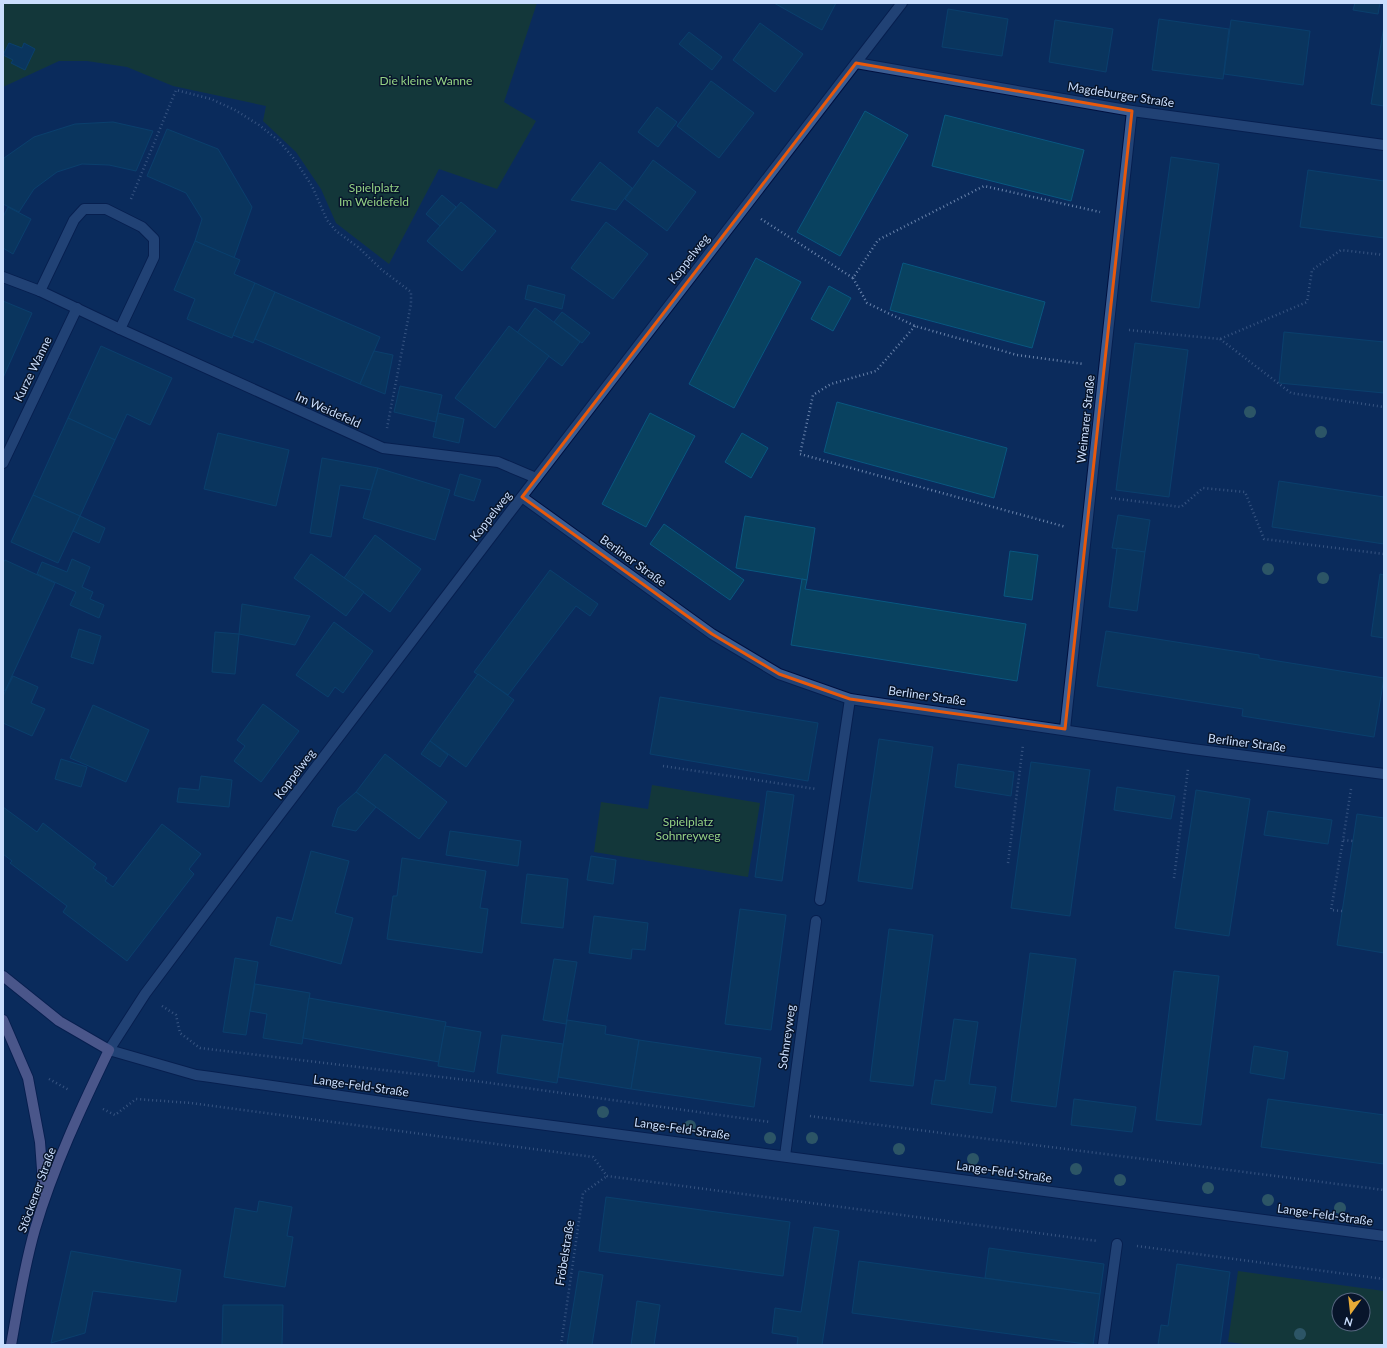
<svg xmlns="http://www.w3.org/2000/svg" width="1387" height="1348" font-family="Lato,sans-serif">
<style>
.green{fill:#1d4611;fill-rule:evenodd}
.building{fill:#094260;stroke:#095780}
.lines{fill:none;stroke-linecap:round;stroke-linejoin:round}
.minor-casing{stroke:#00103f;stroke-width:12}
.major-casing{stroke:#00103f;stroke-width:12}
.path{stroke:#6b85ad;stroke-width:2.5;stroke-dasharray:1 3;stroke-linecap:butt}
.minor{stroke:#3c5e93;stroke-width:10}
.major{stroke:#9889c2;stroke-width:10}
.tree{fill:#568772}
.marked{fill:none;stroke:#e8590c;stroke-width:3;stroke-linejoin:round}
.labels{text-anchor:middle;stroke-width:3;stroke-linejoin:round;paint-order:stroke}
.park-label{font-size:12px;fill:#94d284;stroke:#08152b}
.street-label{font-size:12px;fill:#cadefd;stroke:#08152b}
</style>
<rect width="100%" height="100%" fill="#0b2b5c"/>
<g class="green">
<polygon points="3,3 537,3 504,102 536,121 497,189 439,169 389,264 336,223 321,189 296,152 263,121 266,106 173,86 127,67 87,61 59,61 3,87"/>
<polygon points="652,785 760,803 748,877 594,852 601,802 648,809"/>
<path d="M1238,1271L1384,1291V1345H1251L1228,1342ZM1339,1300H1363V1324H1339Z"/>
</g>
<g class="building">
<polygon points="774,3 836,3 822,30"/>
<polygon points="1355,3 1380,3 1378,14 1353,10"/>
<polygon points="948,9 1008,19 1002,56 942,47"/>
<polygon points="1159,19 1229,29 1223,79 1152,70"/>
<polygon points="1055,20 1113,29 1106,72 1049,62"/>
<polygon points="1231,20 1310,31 1303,85 1224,74"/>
<polygon points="760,23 803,54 775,92 733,60"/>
<polygon points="1384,26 1384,106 1371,104"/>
<polygon points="689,32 722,57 712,70 679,44"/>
<polygon points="9,43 22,48 24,43 35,49 25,70 11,63 13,60 3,55"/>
<polygon points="711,81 754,113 719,158 677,126"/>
<polygon points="657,107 677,122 658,147 638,132"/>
<polygon points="865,111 908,135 840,256 797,232"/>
<polygon points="945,115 1084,150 1071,201 932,166"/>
<polygon points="113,122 153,131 136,171 109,165 82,164 57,172 34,189 19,212 3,204 4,158 34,137 75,124"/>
<polygon points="167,129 218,149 252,207 234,258 195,241 202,219 186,193 147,176"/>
<polygon points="1171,157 1219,164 1199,308 1151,301"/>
<polygon points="653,160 696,192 667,231 625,199"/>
<polygon points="600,162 632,188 616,210 571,200"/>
<polygon points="1308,170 1384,181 1384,238 1300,227"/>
<polygon points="442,195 456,207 440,226 426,214"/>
<polygon points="461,202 496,231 462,271 427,241"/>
<polygon points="8,207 31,219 13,254 3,248 3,217"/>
<polygon points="606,222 648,254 613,299 571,268"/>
<polygon points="195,241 240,260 234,274 255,283 232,338 187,319 195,299 174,290"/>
<polygon points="756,258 801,282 734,408 689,384"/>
<polygon points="903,263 1045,302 1032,348 890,310"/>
<polygon points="255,283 275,292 253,343 233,335"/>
<polygon points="528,285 565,295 562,309 525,299"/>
<polygon points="829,286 851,298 833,331 811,319"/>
<polygon points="275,292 380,337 360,384 255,339"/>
<polygon points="3,301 32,313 3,378"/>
<polygon points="535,308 580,342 562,366 517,333"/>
<polygon points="562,312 590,333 582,343 554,322"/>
<polygon points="509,326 549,356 495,428 455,398"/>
<polygon points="1284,332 1384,342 1384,393 1279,383"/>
<polygon points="1135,343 1188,350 1169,497 1116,490"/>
<polygon points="101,346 172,378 150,425 127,414 115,440 68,418"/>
<polygon points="374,351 393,355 385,394 360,384"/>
<polygon points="400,386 442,395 436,422 394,412"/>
<polygon points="837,402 1007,448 994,498 824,452"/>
<polygon points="438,413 464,419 459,443 433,437"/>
<polygon points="650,413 695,436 646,527 602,504"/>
<polygon points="68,418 115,440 80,516 33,495"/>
<polygon points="218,433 289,450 276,506 204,489"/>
<polygon points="742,433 768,448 751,478 725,462"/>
<polygon points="322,458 378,468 371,490 340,485 331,537 310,533"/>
<polygon points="378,468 450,490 435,540 363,518"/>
<polygon points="460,474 481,480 474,501 454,495"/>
<polygon points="1279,481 1384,497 1384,544 1272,527"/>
<polygon points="33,495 80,516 58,563 11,542"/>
<polygon points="1118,515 1150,520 1145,552 1112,548"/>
<polygon points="80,516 105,528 99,543 73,531"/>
<polygon points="745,516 815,528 807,580 736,568"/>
<polygon points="664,524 744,580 730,600 650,544"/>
<polygon points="375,535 421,569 390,612 344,578"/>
<polygon points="1117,548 1145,552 1137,611 1109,607"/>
<polygon points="1010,551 1038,555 1032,600 1004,596"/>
<polygon points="311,554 364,592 346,616 294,578"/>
<polygon points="72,559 90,567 82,587 93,592 90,599 104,605 99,618 70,605 76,592 37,574 42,562 67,572"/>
<polygon points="5,560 55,583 5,691 3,690 3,563"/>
<polygon points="550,570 598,604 590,616 576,606 508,695 474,672"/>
<polygon points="1380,574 1384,575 1384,638 1371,636"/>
<polygon points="802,579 807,580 805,589 1026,624 1017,681 791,645"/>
<polygon points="242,604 310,616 295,645 239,634"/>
<polygon points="334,622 373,651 343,693 335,687 328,697 296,675"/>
<polygon points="79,629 101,636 93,664 71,657"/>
<polygon points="1106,631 1259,655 1259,658 1384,678 1374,737 1242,716 1243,709 1097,686"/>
<polygon points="215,632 239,634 235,674 212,672"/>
<polygon points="478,674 514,700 466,767 430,741"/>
<polygon points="13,676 38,687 31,703 45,709 32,736 3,723 3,696"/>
<polygon points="660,697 818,723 808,781 650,754"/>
<polygon points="263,704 299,731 261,782 234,761 245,746 237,740"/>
<polygon points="93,705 149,730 126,782 70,758"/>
<polygon points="879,739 933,747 912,889 858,881"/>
<polygon points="430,741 448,755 440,767 421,754"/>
<polygon points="385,754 447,802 419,839 356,792"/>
<polygon points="61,759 87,767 81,787 55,779"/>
<polygon points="1031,762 1090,770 1070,916 1011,908"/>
<polygon points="958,764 1014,772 1011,796 955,787"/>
<polygon points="201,776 232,780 229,807 177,802 179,788 199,790"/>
<polygon points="1117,787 1175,796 1171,819 1114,810"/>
<polygon points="1196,790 1250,799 1229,936 1175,928"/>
<polygon points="767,791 794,795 782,881 755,877"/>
<polygon points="356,792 376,807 356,831 332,826 338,808"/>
<polygon points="3,807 37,832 43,823 96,864 93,868 107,878 105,881 113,887 162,824 201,854 189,869 194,874 127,961 63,912 67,906 10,863 12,861 3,854"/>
<polygon points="1268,811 1332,820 1328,844 1264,835"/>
<polygon points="1357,814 1384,818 1384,953 1337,945"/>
<polygon points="450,831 521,841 518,866 446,855"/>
<polygon points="311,851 349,861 335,913 353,918 341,964 270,945 277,917 292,921"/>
<polygon points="591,856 616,860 613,884 587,880"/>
<polygon points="402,858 486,871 480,908 488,909 482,953 387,939 393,896 397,896"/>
<polygon points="527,874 568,879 563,928 521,923"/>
<polygon points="740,909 786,915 771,1030 725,1024"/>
<polygon points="594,916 648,923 645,950 632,949 631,959 589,953"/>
<polygon points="889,929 933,935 913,1086 870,1081"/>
<polygon points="1030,953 1076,959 1056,1107 1011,1101"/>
<polygon points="235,958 258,962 246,1035 223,1032"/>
<polygon points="554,959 577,962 566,1024 543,1020"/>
<polygon points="1174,971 1219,976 1201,1125 1156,1120"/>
<polygon points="255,984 310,993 302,1044 263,1038 267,1014 250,1011"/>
<polygon points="309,998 446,1022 439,1062 303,1038"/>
<polygon points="954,1019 978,1022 969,1084 996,1087 992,1113 931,1104 935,1080 945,1081"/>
<polygon points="567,1020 606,1026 605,1034 639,1040 631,1089 558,1077"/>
<polygon points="445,1026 481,1032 474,1072 438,1066"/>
<polygon points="502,1035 563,1044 557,1083 497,1073"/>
<polygon points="639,1040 761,1058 754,1107 631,1089"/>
<polygon points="1254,1046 1288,1052 1284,1079 1250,1073"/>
<polygon points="1074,1099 1136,1107 1132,1132 1071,1125"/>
<polygon points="1268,1099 1384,1115 1384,1164 1261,1147"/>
<polygon points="606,1197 790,1222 783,1276 599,1251"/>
<polygon points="259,1201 292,1207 287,1236 293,1237 285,1287 224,1277 235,1208 257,1212"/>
<polygon points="814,1227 839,1231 822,1345 797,1345 798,1337 772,1333 775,1308 801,1312"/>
<polygon points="989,1248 1104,1264 1100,1294 985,1278"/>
<polygon points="71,1251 181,1270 176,1302 93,1291 85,1333 51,1343"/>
<polygon points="859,1261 1100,1294 1093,1345 852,1313"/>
<polygon points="1177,1264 1230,1272 1220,1345 1158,1345 1161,1325 1168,1326"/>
<polygon points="579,1271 603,1275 592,1345 567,1345"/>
<polygon points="637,1301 660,1305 654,1345 631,1345"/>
<polygon points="223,1305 283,1305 282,1345 222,1345"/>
</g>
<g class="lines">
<defs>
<g id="minor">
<polyline points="902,3 507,516 252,851 145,994 109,1050 196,1075 211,1077 478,1116 1384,1236"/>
<polyline points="856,63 1132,111 1384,145"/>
<polyline points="3,277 40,291 120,329 383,448 498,462 536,478"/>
<polyline points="40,291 74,220 84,209 106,209 142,227 154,239 154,257 120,329"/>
<polyline points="3,463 77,308"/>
<polyline points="522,497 712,634 779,674 850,699 1192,749 1384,774"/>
<polyline points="1065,729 1132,111"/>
<polyline points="820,900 850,699"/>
<polyline points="785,1156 816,921"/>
<polyline points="1103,1345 1117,1244"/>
</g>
<g id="major">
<path d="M3,976L59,1021L109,1050C81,1108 53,1168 35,1229C24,1267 18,1306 11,1345"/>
<polyline points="3,1020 28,1078 40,1142 44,1197"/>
</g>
</defs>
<use href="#minor" class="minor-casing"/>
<use href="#major" class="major-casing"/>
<g class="path">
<polyline points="131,199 176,90 211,99 235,110 259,125 279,141 295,160 312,186 327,220 336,231 358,247 382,270 411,292 411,304 387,428"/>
<polyline points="761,219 853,278 878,240 984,186 1100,212"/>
<polyline points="853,278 867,303 915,326 1017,355 1084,364"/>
<polyline points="915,326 876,371 831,384 813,395 800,454 1066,527"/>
<polyline points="1129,330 1220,339 1307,302 1312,270 1341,250 1384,255"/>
<polyline points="1220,339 1291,393 1384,407"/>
<polyline points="1111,498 1181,507 1203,488 1245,492 1264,539 1384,554"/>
<polyline points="663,766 816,789"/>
<polyline points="1351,789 1343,840 1353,841"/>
<polyline points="1008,863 1023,745"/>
<polyline points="1174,878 1188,769"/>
<polyline points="1342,911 1331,910 1343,840"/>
<polyline points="162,1006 176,1015 180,1033 200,1048 483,1082 770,1122"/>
<polyline points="49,1079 69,1090"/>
<polyline points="103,1109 115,1115 136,1099 191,1103 593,1157 607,1176 1098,1241"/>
<polyline points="810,1116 1384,1190"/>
<polyline points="1137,1246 1384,1279"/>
<polyline points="561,1345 583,1193 607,1176"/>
</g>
<use href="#minor" class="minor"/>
<use href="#major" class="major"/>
</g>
<g class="tree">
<circle cx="1250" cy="412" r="6"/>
<circle cx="1321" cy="432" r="6"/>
<circle cx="1268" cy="569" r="6"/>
<circle cx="1323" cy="578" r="6"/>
<circle cx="603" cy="1112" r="6"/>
<circle cx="690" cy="1126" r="6"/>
<circle cx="770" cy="1138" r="6"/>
<circle cx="812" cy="1138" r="6"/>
<circle cx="899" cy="1149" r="6"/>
<circle cx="973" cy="1159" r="6"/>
<circle cx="1076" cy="1169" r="6"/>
<circle cx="1120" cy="1180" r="6"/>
<circle cx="1208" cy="1188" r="6"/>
<circle cx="1268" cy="1200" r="6"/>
<circle cx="1340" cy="1208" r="6"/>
<circle cx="1300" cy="1334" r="6"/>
</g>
<path d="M0 0H1387V1348H0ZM856,63L1132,111L1065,729L850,699L779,674L712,634L522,497Z" fill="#0b2b5c" fill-opacity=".55" fill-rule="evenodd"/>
<path class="marked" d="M856,63L1132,111L1065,729L850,699L779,674L712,634L522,497Z"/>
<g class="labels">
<g class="park-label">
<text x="426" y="85">Die kleine Wanne</text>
<text x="374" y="192">Spielplatz<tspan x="374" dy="14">Im Weidefeld</tspan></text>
<text x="688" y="826">Spielplatz<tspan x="688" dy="14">Sohnreyweg</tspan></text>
</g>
<g class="street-label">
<text transform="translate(1121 95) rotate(9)" y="4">Magdeburger Straße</text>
<text transform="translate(689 259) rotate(-52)" y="4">Koppelweg</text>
<text transform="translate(33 369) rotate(-64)" y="4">Kurze Wanne</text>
<text transform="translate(328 410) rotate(24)" y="4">Im Weidefeld</text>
<text transform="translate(1086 419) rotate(-84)" y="4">Weimarer Straße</text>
<text transform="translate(491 516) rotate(-52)" y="4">Koppelweg</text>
<text transform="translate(633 561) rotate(36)" y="4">Berliner Straße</text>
<text transform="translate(927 696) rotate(8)" y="4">Berliner Straße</text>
<text transform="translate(1247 743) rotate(7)" y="4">Berliner Straße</text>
<text transform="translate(295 774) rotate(-53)" y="4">Koppelweg</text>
<text transform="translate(787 1037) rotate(-82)" y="4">Sohnreyweg</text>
<text transform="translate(361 1086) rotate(8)" y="4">Lange-Feld-Straße</text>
<text transform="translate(682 1129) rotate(8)" y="4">Lange-Feld-Straße</text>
<text transform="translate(1004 1172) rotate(8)" y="4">Lange-Feld-Straße</text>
<text transform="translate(37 1190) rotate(-70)" y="4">Stöckener Straße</text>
<text transform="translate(1325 1215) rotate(8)" y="4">Lange-Feld-Straße</text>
<text transform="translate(565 1253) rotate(-81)" y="4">Fröbelstraße</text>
</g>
</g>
<rect width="1387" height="1348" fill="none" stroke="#cadefd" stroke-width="8"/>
<g transform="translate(1351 1312) rotate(195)"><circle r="19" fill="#08152b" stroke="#56657f"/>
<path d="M0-3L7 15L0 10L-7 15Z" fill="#e8ab37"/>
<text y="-6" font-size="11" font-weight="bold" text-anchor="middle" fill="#cadefd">N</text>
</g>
</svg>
